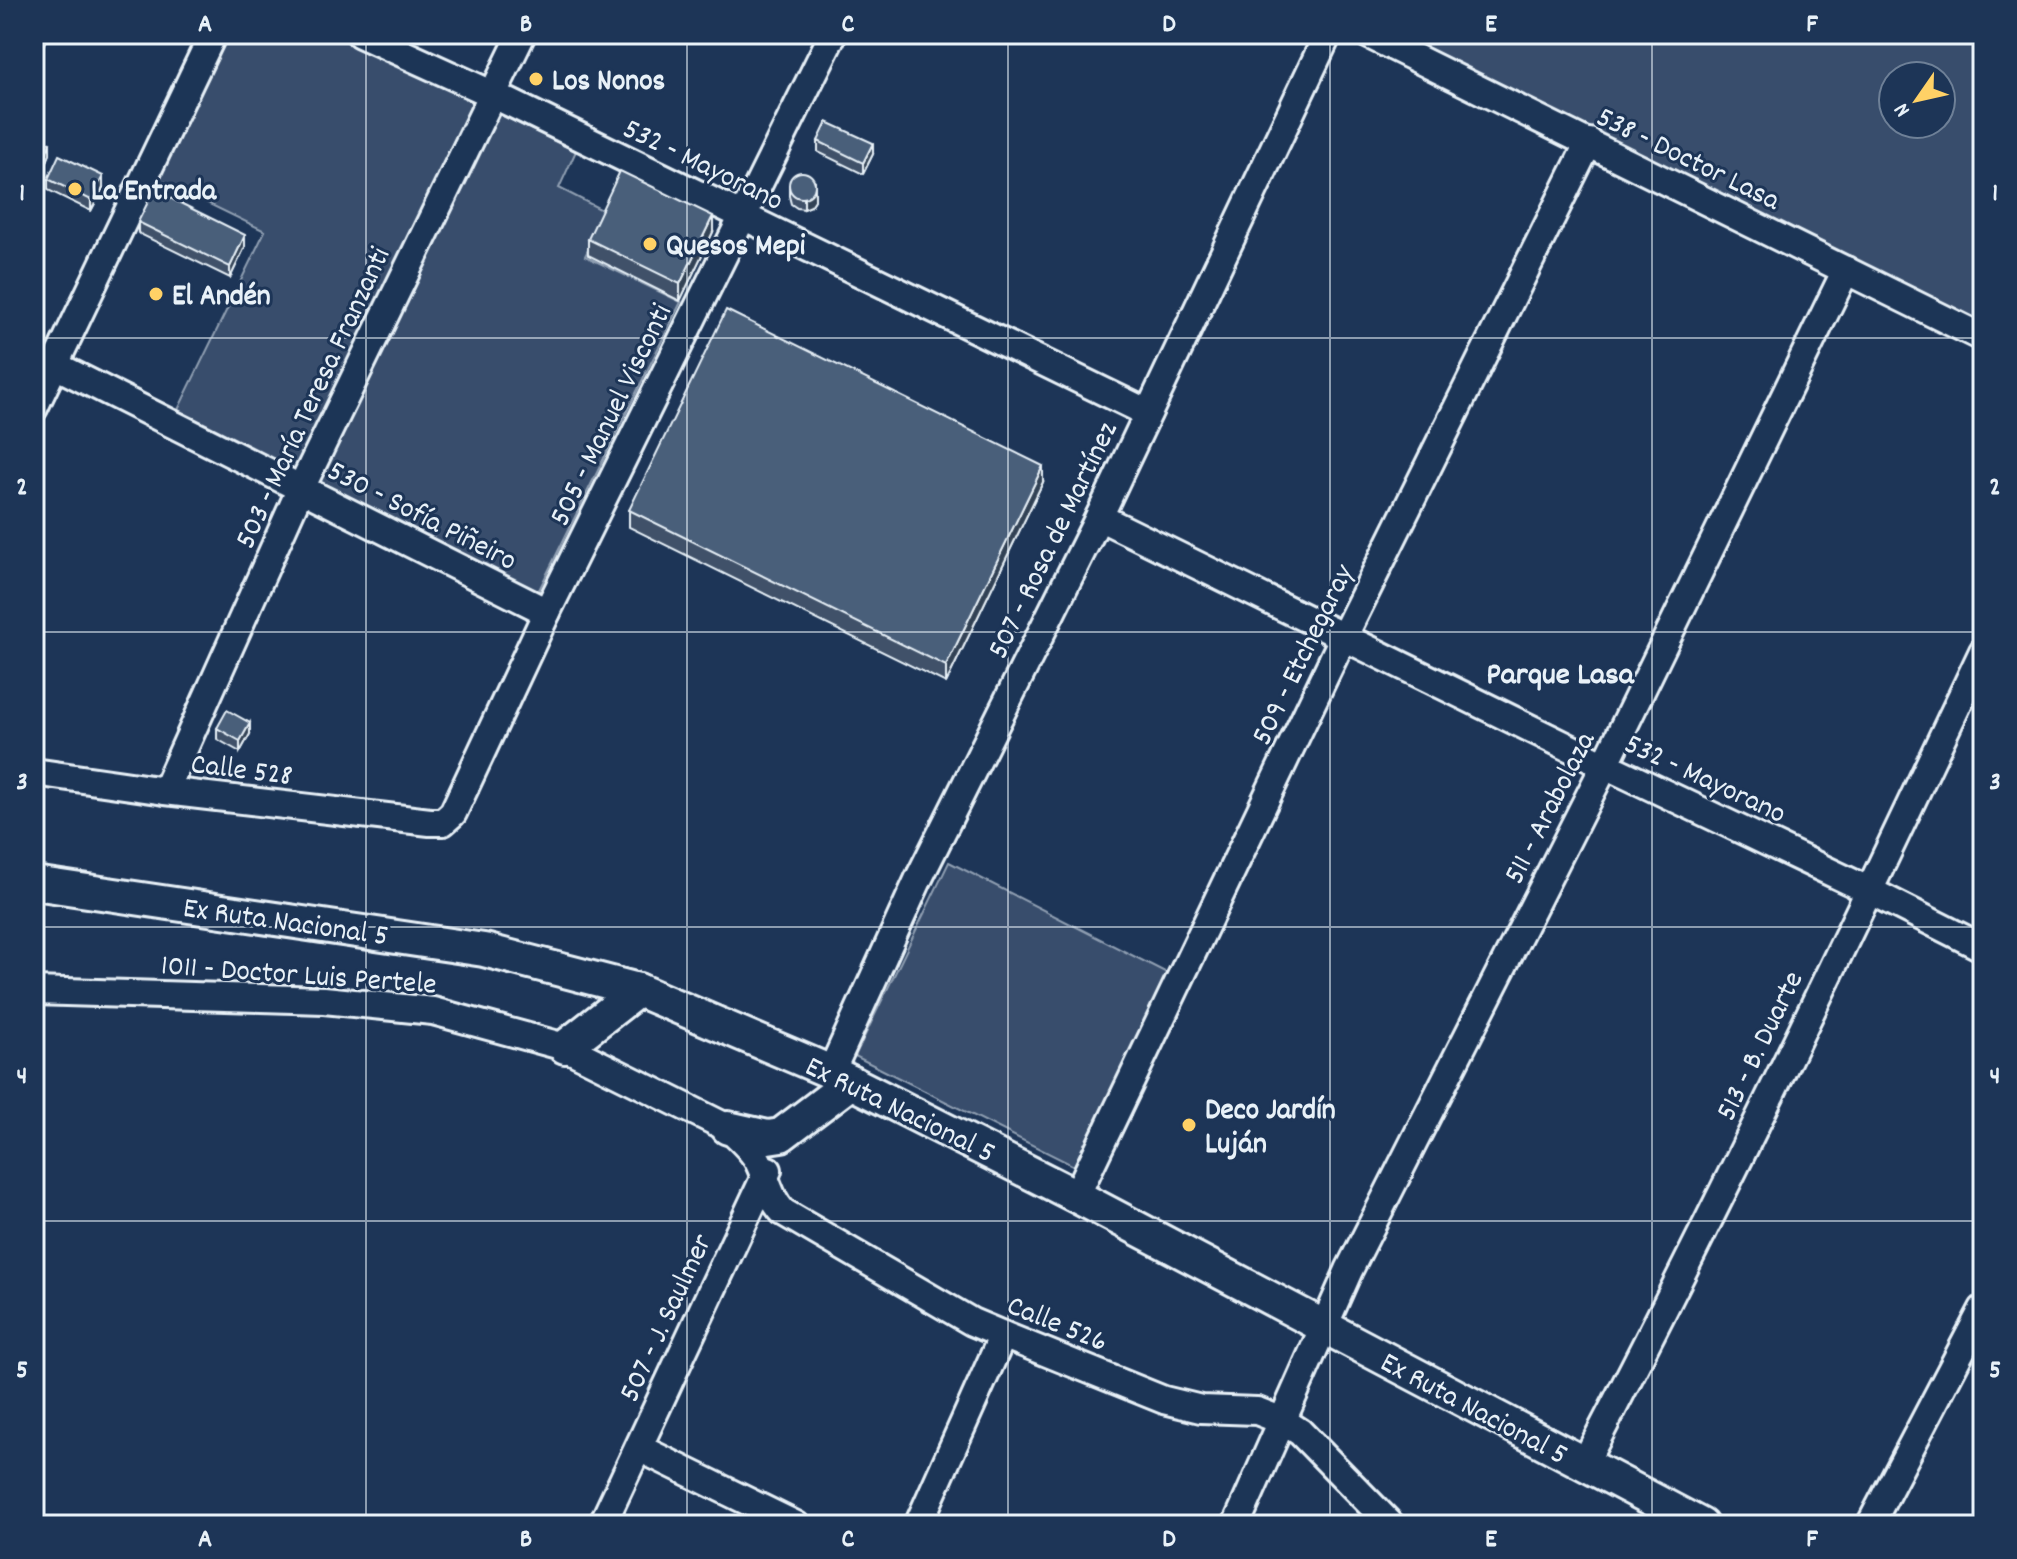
<svg xmlns="http://www.w3.org/2000/svg" width="2017" height="1559" font-family="Dekko,sans-serif">
<style>
.green{fill:#374d6c;stroke:#909fb2;stroke-width:2;fill-rule:evenodd}
.lines{fill:none;stroke-linecap:round;stroke-linejoin:round}
.minor-casing{stroke:#e8f1f8;stroke-width:32}
.major-casing{stroke:#e8f1f8;stroke-width:38}
.minor{stroke:#1d3557;stroke-width:26}
.major{stroke:#1d3557;stroke-width:32}
.wall{fill:#3f5169;stroke:#e8f1f8;stroke-width:2}
.shaded-wall{fill:#334255;stroke:#e8f1f8;stroke-width:2}
.building{fill:#495e7a;stroke:#e8f1f8;stroke-width:2}
.grid{fill:none;stroke:#e8f1f8;stroke-width:2;stroke-opacity:0.55}
.poi-dot{fill:#ffd166;stroke:#1d3557;stroke-width:3}
.labels{text-anchor:middle;stroke-width:6;stroke-linejoin:round;paint-order:stroke}
.poi-label{font-size:30px;font-weight:bold;fill:#e8f1f8;stroke:#1d3557;text-anchor:start}
.street-label{font-size:30px;fill:#e8f1f8;stroke:#1d3557}
.neighbourhood-label{font-size:32px;font-weight:bold;fill:#e8f1f8;stroke:#1d3557}
.neatline{fill:none;stroke:#e8f1f8;stroke-width:3}
.grid-label{font-size:26px;text-anchor:middle;font-weight:bold;fill:#e8f1f8}
</style>
<rect width="100%" height="100%" fill="#1d3557"/>
<filter id="ink" filterUnits="userSpaceOnUse"><feTurbulence type="fractalNoise" baseFrequency=".0125" numOctaves="2"/><feDisplacementMap in="SourceGraphic" scale="16" xChannelSelector="R" yChannelSelector="G"/><feConvolveMatrix kernelMatrix="1 2 1 2 8 2 1 2 1" color-interpolation-filters="sRGB"/></filter>
<g filter="url(#ink)">
<g class="green">
<polygon points="229,34 331,34 576,151 559,188 606,212 585,256 681,302 537,594 175,416 265,231 158,179"/>
<path d="M1380,34H1983V324ZM1893,76H1941V124H1893Z"/>
<polygon points="949,862 1169,974 1074,1166 855,1056"/>
</g>
<g class="lines">
<defs>
<g id="minor">
<polyline points="360,34 492,94 1148,413"/>
<polyline points="1367,34 1983,338"/>
<polyline points="55,365 547,612"/>
<polyline points="34,408 213,34"/>
<polyline points="1099,517 1605,765 1870,891 1983,948"/>
<polyline points="34,772 165,791 430,822 443,822 453,813 547,612 833,34"/>
<polyline points="165,791 301,488 522,34"/>
<path d="M34,991L324,1000L433,1011L565,1047L728,1128C739,1138 751,1148 758,1161C767,1179 769,1197 783,1212L972,1322L1003,1335L1164,1400L1201,1409L1257,1411L1283,1421L1300,1432L1391,1525"/>
<polyline points="831,1072 918,880 1099,517 1328,34"/>
<polyline points="1076,1196 1343,638 1589,142"/>
<polyline points="639,1448 796,1525"/>
<path d="M1584,1464C1724,1197 1854,924 1983,651"/>
<polyline points="602,1525 768,1170"/>
<polyline points="918,1525 1003,1335"/>
<polyline points="1236,1525 1349,1270 1605,765 1846,270"/>
<polyline points="1870,1525 1983,1309"/>
</g>
<g id="major">
<polyline points="34,883 484,950 638,990 831,1072 1076,1196 1701,1525"/>
<polyline points="565,1047 638,990"/>
<polyline points="728,1128 768,1137 781,1135 851,1082"/>
</g>
</defs>
<use href="#minor" class="minor-casing"/>
<use href="#major" class="major-casing"/>
<use href="#minor" class="minor"/>
<use href="#major" class="major"/>
</g>
<g class="wall">
<polygon points="34,136 50,154 40,178 34,176"/>
<polygon points="818,141 873,154 863,174 818,152"/>
<polygon points="48,179 103,188 91,211 48,190"/>
<polygon points="815,181 815,200 811,206 804,209 797,208 791,204 789,196 789,185"/>
<polygon points="138,222 245,247 230,278 138,233"/>
<polygon points="713,232 680,301 588,255 588,239"/>
<polygon points="1043,482 946,683 629,527 629,510"/>
<polygon points="217,728 250,734 240,752 217,739"/>
</g>
<g class="shaded-wall">
<polygon points="46,34 49,34 34,63 34,57"/>
<polygon points="50,143 50,154 40,178 40,167"/>
<polygon points="873,143 873,154 863,174 863,163"/>
<polygon points="103,176 103,188 91,211 91,200"/>
<polygon points="815,189 815,200 811,206 804,209 804,198"/>
<polygon points="713,216 713,232 680,301 680,284"/>
<polygon points="245,235 245,247 230,278 230,267"/>
<polygon points="1043,466 1043,482 946,683 946,666"/>
<polygon points="250,723 250,734 240,752 240,741"/>
</g>
<g class="building">
<polygon points="34,34 46,34 34,57"/>
<polygon points="827,122 873,143 863,163 818,141"/>
<polygon points="34,136 50,143 40,167 34,165"/>
<polygon points="59,155 103,176 91,200 48,179"/>
<polygon points="620,171 713,216 680,284 588,239"/>
<circle cx="802" cy="185" r="13"/>
<polygon points="154,190 245,235 230,267 138,222"/>
<polygon points="726,310 1043,466 946,666 629,510"/>
<polygon points="227,710 250,723 240,741 217,728"/>
</g>
</g>
<path class="grid" d="M366,34V1525M687,34V1525M1008,34V1525M1330,34V1525M1652,34V1525M34,338H1983M34,632H1983M34,927H1983M34,1221H1983"/>
<g class="poi-dot">
<circle cx="536" cy="79" r="8"/>
<circle cx="75" cy="189" r="8"/>
<circle cx="650" cy="244" r="8"/>
<circle cx="156" cy="294" r="8"/>
<circle cx="1189" cy="1125" r="8"/>
</g>
<g class="labels">
<g class="poi-label">
<text x="552" y="89">Los Nonos</text>
<text x="91" y="199">La Entrada</text>
<text x="666" y="254">Quesos Mepi</text>
<text x="172" y="304">El Andén</text>
<text x="1205" y="1118">Deco Jardín<tspan x="1205" dy="34">Luján</tspan></text>
</g>
<g class="street-label">
<text transform="translate(1689 157) rotate(26)" y="10">538 - Doctor Lasa</text>
<text transform="translate(704 163) rotate(26)" y="10">532 - Mayorano</text>
<text transform="translate(311 397) rotate(-65)" y="10">503 - María Teresa Franzanti</text>
<text transform="translate(609 414) rotate(-64)" y="10">505 - Manuel Visconti</text>
<text transform="translate(423 514) rotate(27)" y="10">530 - Sofía Piñeiro</text>
<text transform="translate(1051 539) rotate(-64)" y="10">507 - Rosa de Martínez</text>
<text transform="translate(1301 654) rotate(-64)" y="10">509 - Etchegaray</text>
<text transform="translate(242 768) rotate(7)" y="10">Calle 528</text>
<text transform="translate(1706 777) rotate(25)" y="10">532 - Mayorano</text>
<text transform="translate(1548 807) rotate(-63)" y="10">511 - Arabolaza</text>
<text transform="translate(286 920) rotate(8)" y="10">Ex Ruta Nacional 5</text>
<text transform="translate(299 973) rotate(4)" y="10">1011 - Doctor Luis Pertele</text>
<text transform="translate(1758 1045) rotate(-64)" y="10">513 - B. Duarte</text>
<text transform="translate(901 1108) rotate(26)" y="10">Ex Ruta Nacional 5</text>
<text transform="translate(664 1317) rotate(-65)" y="10">507 - J. Saulmer</text>
<text transform="translate(1058 1322) rotate(22)" y="10">Calle 526</text>
<text transform="translate(1475 1407) rotate(28)" y="10">Ex Ruta Nacional 5</text>
</g>
<g class="neighbourhood-label">
<text x="1560" y="683">Parque Lasa</text>
</g>
</g>
<rect width="2017" height="1559" fill="none" stroke="#1d3557" stroke-width="88"/>
<g transform="translate(1917 100) rotate(236)"><circle r="38" fill="#1d3557" stroke="#6e8097" stroke-width="2"/>
<path d="M0-6L14 30L0 20L-14 30Z" fill="#ffd166"/>
<text y="-12" font-size="22" font-weight="bold" text-anchor="middle" fill="#e8f1f8">N</text>
</g>
<rect x="44" y="44" width="1929" height="1471" class="neatline"/>
<g class="grid-label">
<text x="205" y="31">A</text>
<text x="526" y="31">B</text>
<text x="848" y="31">C</text>
<text x="1169" y="31">D</text>
<text x="1491" y="31">E</text>
<text x="1812" y="31">F</text>
<text x="22" y="200">1</text>
<text x="1995" y="200">1</text>
<text x="22" y="494">2</text>
<text x="1995" y="494">2</text>
<text x="22" y="789">3</text>
<text x="1995" y="789">3</text>
<text x="22" y="1083">4</text>
<text x="1995" y="1083">4</text>
<text x="22" y="1377">5</text>
<text x="1995" y="1377">5</text>
<text x="205" y="1546">A</text>
<text x="526" y="1546">B</text>
<text x="848" y="1546">C</text>
<text x="1169" y="1546">D</text>
<text x="1491" y="1546">E</text>
<text x="1812" y="1546">F</text>
</g>
</svg>
